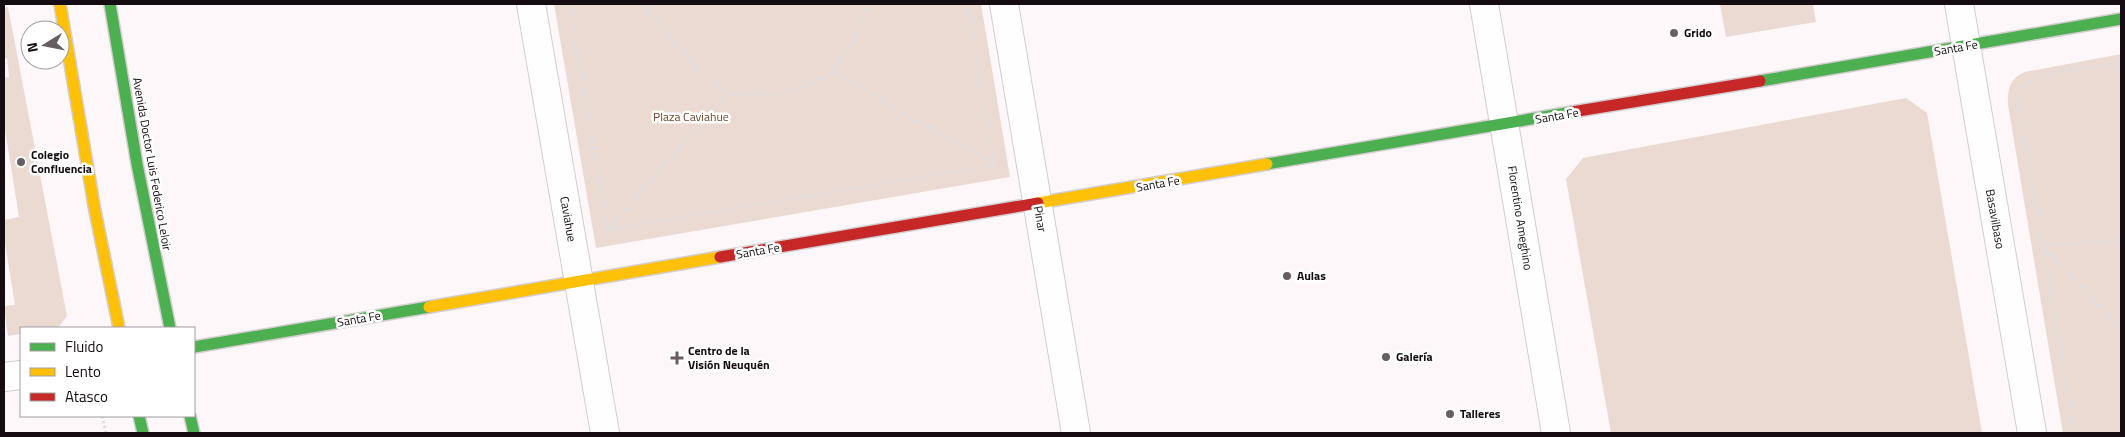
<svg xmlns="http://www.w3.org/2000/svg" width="2125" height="437" font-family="'Titillium Web',sans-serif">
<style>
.green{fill:#ebdad2}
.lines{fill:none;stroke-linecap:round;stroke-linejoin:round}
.street-casing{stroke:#d4cdd0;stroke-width:30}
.fast-casing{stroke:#d4cdd0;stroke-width:14}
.slow-casing{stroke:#d4cdd0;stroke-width:14}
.jam-casing{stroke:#d4cdd0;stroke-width:14}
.path{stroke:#e1dee0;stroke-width:3;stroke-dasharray:2.5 2.5;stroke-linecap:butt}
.street{stroke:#fffefe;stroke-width:28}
.fast{stroke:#4caf50;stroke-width:11}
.slow{stroke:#ffc107;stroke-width:11}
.jam{stroke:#c62828;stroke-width:11}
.poi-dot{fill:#665e62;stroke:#fff;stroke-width:2}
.labels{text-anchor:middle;stroke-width:5;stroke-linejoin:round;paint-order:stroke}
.poi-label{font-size:12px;font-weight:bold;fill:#140c10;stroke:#fff;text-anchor:start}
.street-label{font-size:12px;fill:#140c10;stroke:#fff}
.park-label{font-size:12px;fill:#6f452a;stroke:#fff}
</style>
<rect width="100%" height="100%" fill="#fdf7fa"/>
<g class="green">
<polygon points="554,4 981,4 1010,177 596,248"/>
<polygon points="1720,4 1813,4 1816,22 1726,37"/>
<polygon points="8,7 67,316 58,328 21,328 21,334 8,336 4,306 15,305 4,237 4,220 19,217 4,123 4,78 9,77 7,58 4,59 4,8"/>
<path d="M2121,54V433H2063L2008,105C2007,89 2010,78 2025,72Z"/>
<polygon points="1906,98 1927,113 1982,433 1611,433 1566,179 1583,158"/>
</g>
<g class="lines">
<defs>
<g id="street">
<polyline points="531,4 605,433"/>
<polyline points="1004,4 1076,433"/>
<polyline points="1484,4 1556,433"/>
<polyline points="1959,4 2032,433"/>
<polyline points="4,377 21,375"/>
</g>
<g id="fast">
<polyline points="110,4 137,164 170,328"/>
<polyline points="1760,81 2121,19"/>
<polyline points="1267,164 1572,112"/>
<polyline points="194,347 429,307"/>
<polyline points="139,416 143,433"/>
<polyline points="190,416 194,433"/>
</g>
<g id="slow">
<polyline points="60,4 95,211 119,328"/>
<polyline points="1038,203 1267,164"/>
<polyline points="429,307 720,257"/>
</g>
<g id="jam">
<polyline points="1572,112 1760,81"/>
<polyline points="720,257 1038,203"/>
</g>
</defs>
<use href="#street" class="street-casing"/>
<use href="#fast" class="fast-casing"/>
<use href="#slow" class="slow-casing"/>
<use href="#jam" class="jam-casing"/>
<g class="path">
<polyline points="569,4 607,229"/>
<path d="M643,4C669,36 693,69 727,93"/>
<polyline points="833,73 854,40 866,4"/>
<path d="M608,229L727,93C767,97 797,94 833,73L994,164"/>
<polyline points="607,230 994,165 967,4"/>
<polyline points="2042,246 2121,329"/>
<polyline points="2043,246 2121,240"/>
<polyline points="102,416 106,433"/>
<path d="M2074,433L2019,108C2019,102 2018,95 2022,89C2032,71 2100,66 2121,63"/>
</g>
<use href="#street" class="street"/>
<use href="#fast" class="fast"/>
<use href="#slow" class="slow"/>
<use href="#jam" class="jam"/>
</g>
<g class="poi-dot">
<circle cx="1674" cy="33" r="5"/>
<circle cx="21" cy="162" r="5"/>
<circle cx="1287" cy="276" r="5"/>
<circle cx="1386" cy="357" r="5"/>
<path d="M674.5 350.5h5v5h5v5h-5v5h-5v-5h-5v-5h5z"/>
<circle cx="1450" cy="414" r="5"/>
</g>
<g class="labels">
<g class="poi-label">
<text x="1684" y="37">Grido</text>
<text x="31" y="159">Colegio<tspan x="31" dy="14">Confluencia</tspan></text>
<text x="1297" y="280">Aulas</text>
<text x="688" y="355">Centro de la<tspan x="688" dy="14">Visión Neuquén</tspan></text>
<text x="1396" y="361">Galería</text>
<text x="1460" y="418">Talleres</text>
</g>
<g class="street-label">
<text transform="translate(1956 48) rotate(-10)" y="4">Santa Fe</text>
<text transform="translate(1557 116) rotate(-10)" y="4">Santa Fe</text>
<text transform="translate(152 164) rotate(80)" y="4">Avenida Doctor Luis Federico Leloir</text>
<text transform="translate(1158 184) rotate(-10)" y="4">Santa Fe</text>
<text transform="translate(1520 218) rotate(81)" y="4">Florentino Ameghino</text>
<text transform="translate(568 219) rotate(80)" y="4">Caviahue</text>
<text transform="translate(1040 219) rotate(80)" y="4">Pinar</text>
<text transform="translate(1995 219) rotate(80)" y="4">Basavilbaso</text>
<text transform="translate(758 251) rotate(-10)" y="4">Santa Fe</text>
<text transform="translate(359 319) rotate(-10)" y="4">Santa Fe</text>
</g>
<g class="park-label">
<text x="691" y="121">Plaza Caviahue</text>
</g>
</g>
<rect width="2125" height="437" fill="none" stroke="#140c10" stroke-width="10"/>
<rect x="20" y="327" width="175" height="90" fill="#ffffff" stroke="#a19e9f"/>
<rect x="30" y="343" width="25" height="8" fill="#4caf50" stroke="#a19e9f"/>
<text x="65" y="352" font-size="15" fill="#140c10">Fluido</text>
<rect x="30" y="368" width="25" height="8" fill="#ffc107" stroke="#a19e9f"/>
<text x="65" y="377" font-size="15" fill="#140c10">Lento</text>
<rect x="30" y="393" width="25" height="8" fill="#c62828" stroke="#a19e9f"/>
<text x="65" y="402" font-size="15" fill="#140c10">Atasco</text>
<g transform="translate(45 45) rotate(260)"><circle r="24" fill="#ffffff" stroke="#a19e9f"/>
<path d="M0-4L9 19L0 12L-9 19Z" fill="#665e62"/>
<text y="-8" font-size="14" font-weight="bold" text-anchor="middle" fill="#140c10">N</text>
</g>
</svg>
